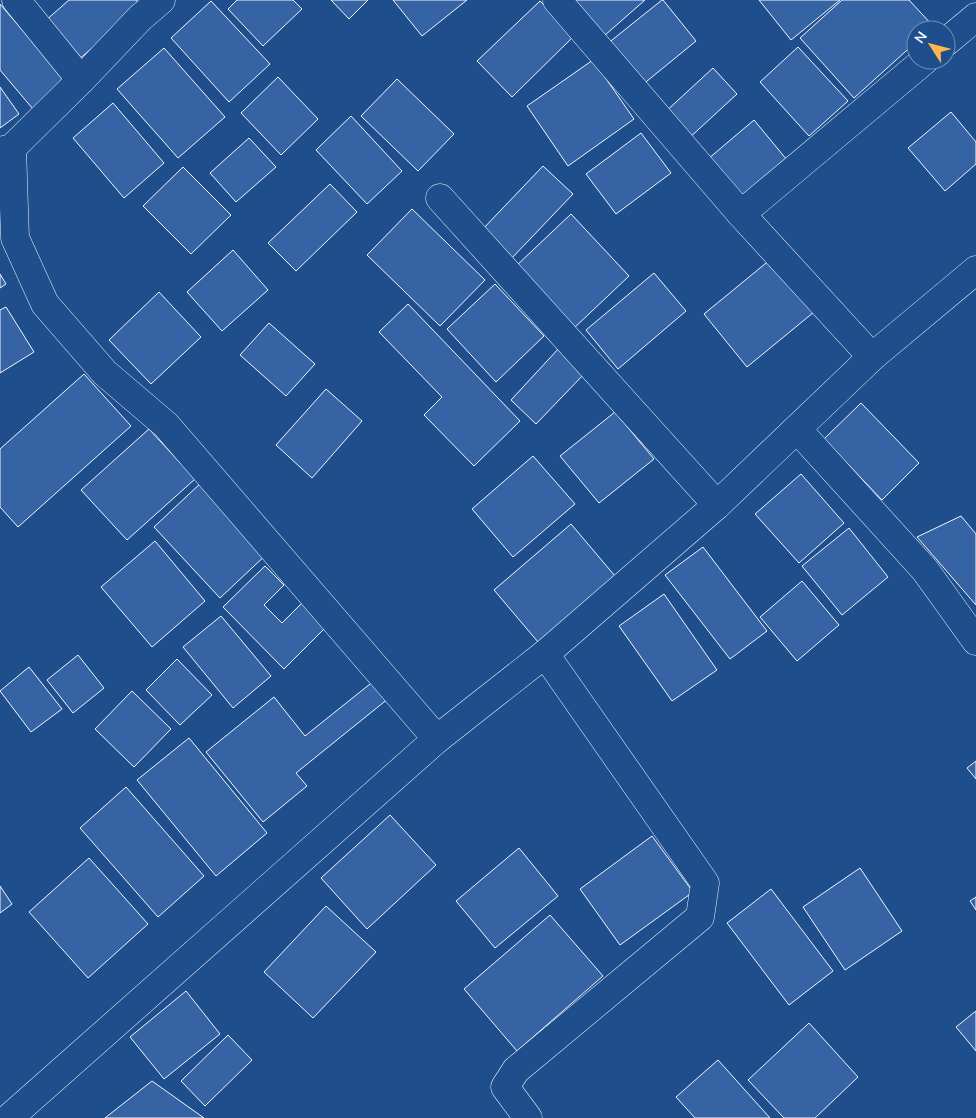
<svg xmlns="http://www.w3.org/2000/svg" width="976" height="1118" font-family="Mulish,sans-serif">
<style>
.building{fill:#3563a3;stroke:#f2f6ff}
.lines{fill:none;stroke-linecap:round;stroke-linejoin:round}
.minor-casing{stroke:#f2f6ff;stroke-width:29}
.minor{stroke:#1f4e8c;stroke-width:28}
</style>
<rect width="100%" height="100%" fill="#1f4e8c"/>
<g class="building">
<polygon points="69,0 136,0 141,6 77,61 44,22"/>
<polygon points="237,0 293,0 302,9 263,46 228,9"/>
<polygon points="331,0 368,0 349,19"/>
<polygon points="393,0 467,0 422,36"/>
<polygon points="574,0 645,0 604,36"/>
<polygon points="662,0 663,0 696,41 641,86 607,44"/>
<polygon points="759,0 840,0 791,40"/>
<polygon points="842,0 909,0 933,26 929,30 916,30 916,42 854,98 800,38"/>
<polygon points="211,1 270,64 229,102 171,38"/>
<polygon points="540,1 574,36 512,97 477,61"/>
<polygon points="0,4 66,81 33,109 0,70"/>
<polygon points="798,47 848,101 809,136 760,82"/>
<polygon points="164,48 225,117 178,158 117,89"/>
<polygon points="593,60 634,119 568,166 527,106"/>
<polygon points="713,68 737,94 687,140 663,114"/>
<polygon points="278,77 318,119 281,155 241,113"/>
<polygon points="397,79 454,134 418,171 361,116"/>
<polygon points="0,87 19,114 0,128"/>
<polygon points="113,103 164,163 124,198 73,138"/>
<polygon points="951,112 976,142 976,164 945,191 908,148"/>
<polygon points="351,116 402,171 367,204 316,150"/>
<polygon points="754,120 787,160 741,199 708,159"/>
<polygon points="641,133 671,173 616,214 586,174"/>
<polygon points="249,138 276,167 236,202 210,173"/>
<polygon points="543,166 573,194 510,260 480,232"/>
<polygon points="183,167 231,215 191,254 143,206"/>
<polygon points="330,184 357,212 296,271 268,243"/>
<polygon points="412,209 485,280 440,326 367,255"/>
<polygon points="571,214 629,276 573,329 515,267"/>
<polygon points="233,250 268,290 222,331 187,292"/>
<polygon points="771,259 814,312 747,367 704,314"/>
<polygon points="654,273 686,311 618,369 586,330"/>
<polygon points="0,274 6,284 0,288"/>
<polygon points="495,284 544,336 496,382 447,329"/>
<polygon points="159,292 201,337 151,384 109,340"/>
<polygon points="408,304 520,421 474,466 424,415 442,397 379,332"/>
<polygon points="6,307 34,352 0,373 0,310"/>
<polygon points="269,323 315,364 286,396 240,355"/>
<polygon points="560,347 586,372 536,424 511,400"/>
<polygon points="84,374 131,426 18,527 0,507 0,449"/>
<polygon points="326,389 362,421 312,478 276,445"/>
<polygon points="861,403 919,463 882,500 824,439"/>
<polygon points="615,412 654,459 599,503 560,456"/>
<polygon points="149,429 195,479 127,540 81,490"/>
<polygon points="533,456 575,504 513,557 472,509"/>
<polygon points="801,474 844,523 799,563 755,514"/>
<polygon points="203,481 269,552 220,598 154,527"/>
<polygon points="961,516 976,534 976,605 917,537"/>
<polygon points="571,524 615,576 538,642 494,590"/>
<polygon points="849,528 888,577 842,615 802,566"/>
<polygon points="155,541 205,601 152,647 101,587"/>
<polygon points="703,547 767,631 730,659 665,575"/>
<polygon points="265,566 284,585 264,605 282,623 302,603 326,627 284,669 223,607"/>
<polygon points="802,581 839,625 797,661 760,617"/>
<polygon points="664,594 717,670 672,701 619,626"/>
<polygon points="221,616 271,676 233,708 183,647"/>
<polygon points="78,655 104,688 73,713 47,680"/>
<polygon points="177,659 212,695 180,725 146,690"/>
<polygon points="29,667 62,709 31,732 0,691"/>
<polygon points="375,680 389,698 296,773 307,786 263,822 206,752 274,697 305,736"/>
<polygon points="132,691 171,729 134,767 95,729"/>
<polygon points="189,738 267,833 216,876 137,780"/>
<polygon points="976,761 976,779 967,768"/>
<polygon points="126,787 204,876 158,917 80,828"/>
<polygon points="390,815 436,865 367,929 321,878"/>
<polygon points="652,836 693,892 620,945 580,889"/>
<polygon points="519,848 558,896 495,948 456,901"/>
<polygon points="89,858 148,924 88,978 29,912"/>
<polygon points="860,868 902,931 845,970 803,907"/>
<polygon points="0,886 12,904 0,913"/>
<polygon points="771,889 833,971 789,1005 727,923"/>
<polygon points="976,897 976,910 970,901"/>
<polygon points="326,906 376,952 313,1018 264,972"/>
<polygon points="550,915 603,976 517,1051 464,989"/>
<polygon points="186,991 220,1034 164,1079 130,1037"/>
<polygon points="976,1011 976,1051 956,1027"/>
<polygon points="809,1023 858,1077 815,1118 784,1118 748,1080"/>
<polygon points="228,1035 252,1060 205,1106 181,1081"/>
<polygon points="718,1060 770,1118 695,1118 676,1097"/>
<polygon points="152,1081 204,1118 105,1118"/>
</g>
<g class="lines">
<defs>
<g id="minor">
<polyline points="16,0 81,80"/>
<polyline points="557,0 741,214 872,357"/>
<polyline points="946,42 976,17"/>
<polyline points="12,148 15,238 45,304 105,373 166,425 437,739"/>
<polyline points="0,151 12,148 81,80 140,18 161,0"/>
<polyline points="440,198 717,505"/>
<polyline points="741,214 925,60"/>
<polyline points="797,429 925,570 976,641"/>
<polyline points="9,1118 437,739 545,654 717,505 872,357 976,270"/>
<polyline points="528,1118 505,1087 516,1070 700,917 705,883 545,654"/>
</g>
</defs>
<use href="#minor" class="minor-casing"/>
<use href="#minor" class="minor"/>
</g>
<g transform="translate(931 45) rotate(306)"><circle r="24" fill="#1f4e8c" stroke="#7391ba"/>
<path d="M0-4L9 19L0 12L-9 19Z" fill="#ffb74d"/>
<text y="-8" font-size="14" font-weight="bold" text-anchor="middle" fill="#f2f6ff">N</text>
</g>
</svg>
